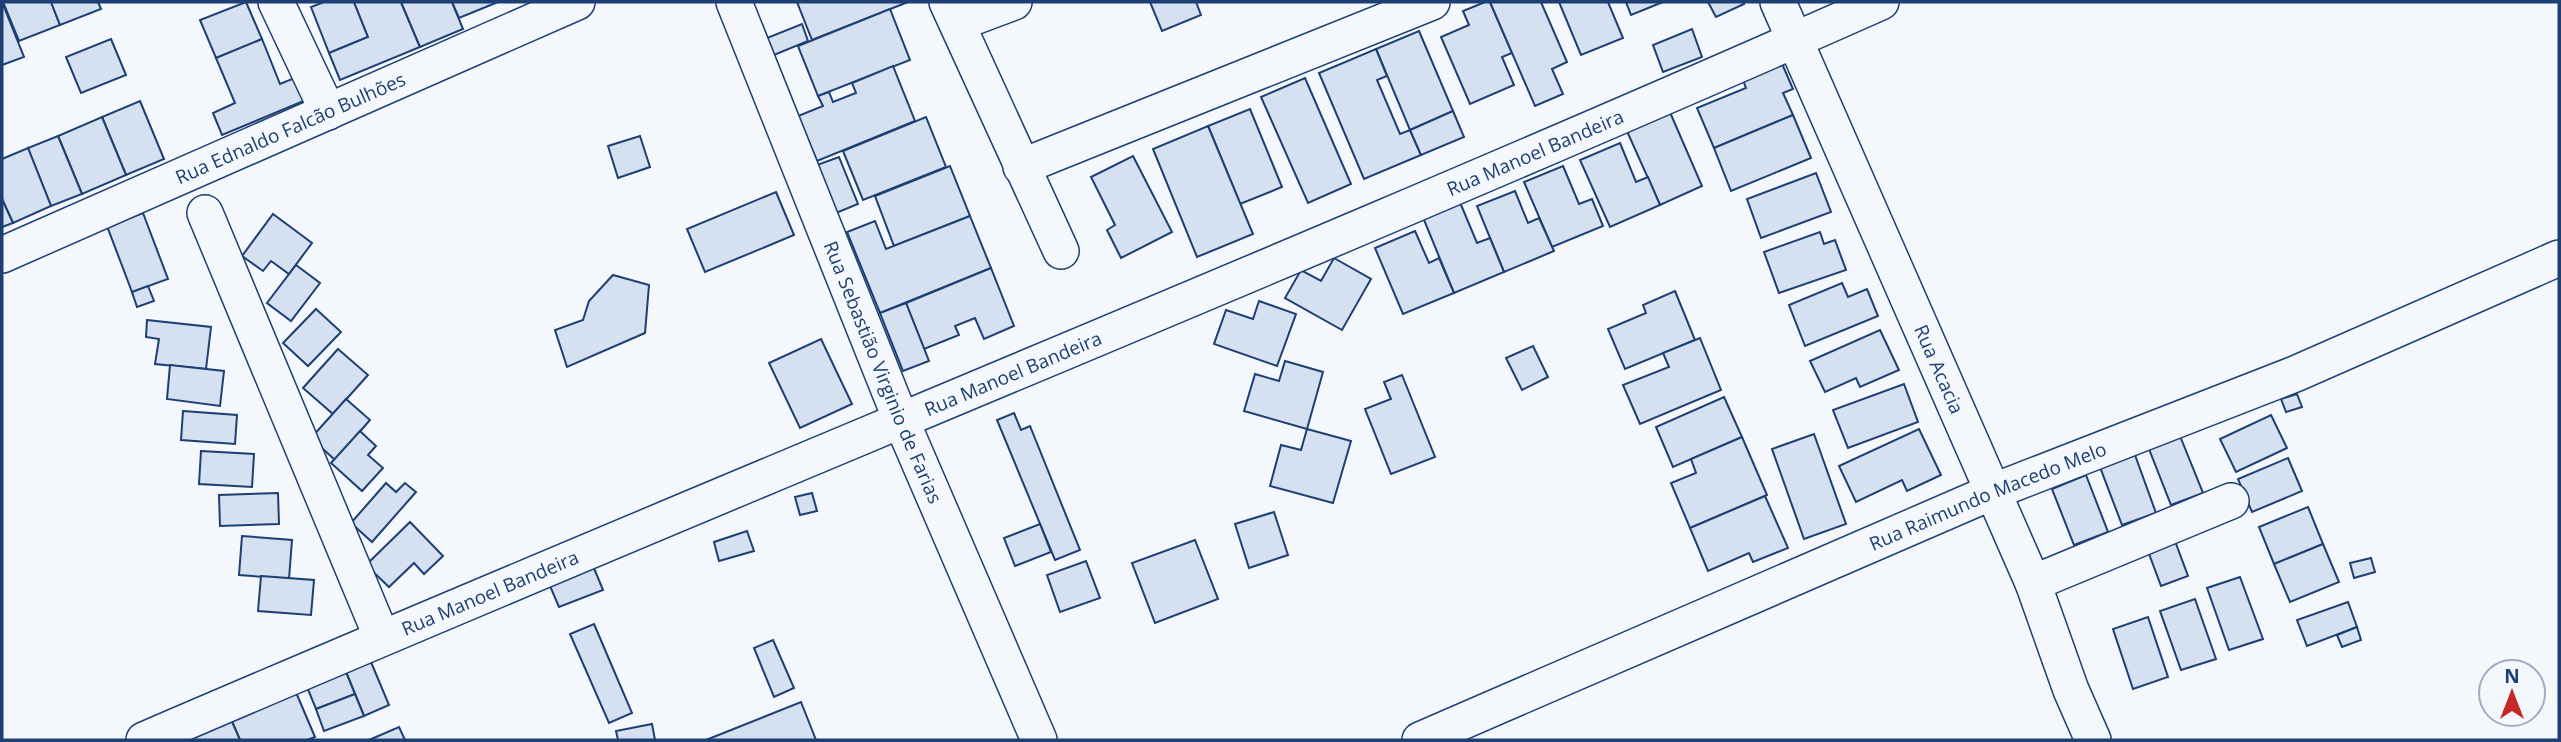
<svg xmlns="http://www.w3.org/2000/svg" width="2561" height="742" font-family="'Open Sans',sans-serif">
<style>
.building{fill:#d5e0f0;stroke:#1d3f73;stroke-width:2}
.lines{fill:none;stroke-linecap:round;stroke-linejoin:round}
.minor-casing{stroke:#1d3f73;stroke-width:38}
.minor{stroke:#f4f7fb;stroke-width:35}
.labels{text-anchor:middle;stroke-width:5;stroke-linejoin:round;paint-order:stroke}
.street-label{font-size:19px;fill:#1d3f73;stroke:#f4f7fb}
</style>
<rect width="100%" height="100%" fill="#f4f7fb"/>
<g class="building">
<polygon points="2,2 24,57 2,65"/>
<polygon points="3,2 51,2 60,25 19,41"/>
<polygon points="51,2 98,2 101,9 60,25"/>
<polygon points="246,2 262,39 216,58 200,20"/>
<polygon points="324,2 354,2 368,37 329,53 311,7"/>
<polygon points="354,2 401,2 420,47 340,80 329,53 368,37"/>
<polygon points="401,2 452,2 463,29 420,47"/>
<polygon points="452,2 498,2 459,18"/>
<polygon points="797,2 908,2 812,40"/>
<polygon points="1150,2 1196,2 1201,15 1162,31"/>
<polygon points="1485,2 1490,2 1512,53 1502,57 1514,85 1470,104 1441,37 1469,25 1463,11"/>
<polygon points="1490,2 1541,2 1567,62 1552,69 1563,94 1535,106"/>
<polygon points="1559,2 1608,2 1623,38 1581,55"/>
<polygon points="1626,2 1663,2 1631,15"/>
<polygon points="1708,2 1743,2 1744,4 1716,17"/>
<polygon points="890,9 910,60 818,96 798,46"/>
<polygon points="802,24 808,41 774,55 767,38"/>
<polygon points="1692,29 1702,57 1663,72 1653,45"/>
<polygon points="1419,31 1453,111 1410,130 1376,49"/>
<polygon points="111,39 126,75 81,93 66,57"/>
<polygon points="262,39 280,84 297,77 306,100 222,135 213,113 235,103 216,58"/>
<polygon points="1376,49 1387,76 1377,80 1400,134 1410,130 1421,155 1364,179 1319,73"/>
<polygon points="1780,59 1793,89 1783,93 1793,115 1714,148 1697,108 1746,88 1741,75"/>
<polygon points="893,66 915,121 817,161 798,116 823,106 818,96 829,92 833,102 856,93 852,83"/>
<polygon points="1305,78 1351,184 1308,203 1261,97"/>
<polygon points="140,101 164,159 126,175 102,117"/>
<polygon points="1250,109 1282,187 1240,204 1208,126"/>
<polygon points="1669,110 1702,186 1660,205 1626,129"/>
<polygon points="1453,111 1464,137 1421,155 1410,130"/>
<polygon points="1793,115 1811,158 1731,191 1714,148"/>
<polygon points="102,117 126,175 82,194 58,136"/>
<polygon points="926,117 946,167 863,200 843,151"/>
<polygon points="1208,126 1253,234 1197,257 1153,149"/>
<polygon points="58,136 82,194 51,206 28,148"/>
<polygon points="640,136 650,167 618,178 608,146"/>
<polygon points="1620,143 1636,182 1648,177 1660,205 1610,227 1580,160"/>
<polygon points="28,148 51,206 13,223 2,199 2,159"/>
<polygon points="1133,156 1172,232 1121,258 1107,230 1115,225 1091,177"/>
<polygon points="839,157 858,204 836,213 817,165"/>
<polygon points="950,166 970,216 894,246 875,196"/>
<polygon points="1563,166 1579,204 1592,199 1603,226 1552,247 1524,182"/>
<polygon points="1816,173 1831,212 1761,238 1747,199"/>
<polygon points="1515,191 1528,223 1539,218 1554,251 1504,272 1477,206"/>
<polygon points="776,192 794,235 705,272 687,229"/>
<polygon points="2,199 13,223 2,227"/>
<polygon points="1459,200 1477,243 1490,238 1504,272 1454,293 1422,215"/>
<polygon points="143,213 168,279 132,292 107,226"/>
<polygon points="273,214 312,243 289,274 271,261 263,271 242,256"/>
<polygon points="970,216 991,268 880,313 847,232 875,221 886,249"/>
<polygon points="1415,231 1429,263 1439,258 1454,293 1403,314 1375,248"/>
<polygon points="1820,232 1824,244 1835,240 1846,270 1779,293 1764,252"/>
<polygon points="1334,258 1371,279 1342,330 1285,298 1301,270 1321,281"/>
<polygon points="296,265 320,283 291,321 267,303"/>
<polygon points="991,268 1014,326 984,339 975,318 955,326 959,335 924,349 906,303"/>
<polygon points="613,275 649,285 645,333 567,367 555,330 583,320 589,301"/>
<polygon points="1842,283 1848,297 1867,289 1878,316 1805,346 1789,305"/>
<polygon points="148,286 154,301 137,307 132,292"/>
<polygon points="1675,291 1695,340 1625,369 1608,329 1646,313 1643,305"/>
<polygon points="1259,301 1296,314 1277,366 1214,344 1226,310 1253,319"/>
<polygon points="906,303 929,361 903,371 880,313"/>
<polygon points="316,309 341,332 308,366 283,343"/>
<polygon points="147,320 211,327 206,369 155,364 159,339 146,337"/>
<polygon points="1880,330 1899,370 1860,387 1856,378 1825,392 1810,361"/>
<polygon points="1700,338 1721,390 1640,424 1623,385 1669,367 1663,353"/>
<polygon points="821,339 852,404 800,428 769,363"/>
<polygon points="1533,346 1548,377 1522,390 1506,358"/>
<polygon points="338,349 368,375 333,414 303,388"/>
<polygon points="1285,361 1323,372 1307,429 1244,411 1255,374 1279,381"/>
<polygon points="170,365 224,371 220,406 167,399"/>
<polygon points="1402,375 1435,457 1391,474 1365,409 1391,399 1384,382"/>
<polygon points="1904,384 1918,422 1848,448 1833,410"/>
<polygon points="2297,394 2302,407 2286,412 2281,399"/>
<polygon points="1724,397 1742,437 1673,467 1656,427"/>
<polygon points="346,399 370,420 335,460 311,438"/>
<polygon points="183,411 237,415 235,444 181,440"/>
<polygon points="1014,413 1021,430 1030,426 1080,550 1055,560 997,420"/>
<polygon points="2271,415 2287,448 2236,472 2220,439"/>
<polygon points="1307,429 1351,441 1333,503 1270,486 1281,445 1301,450"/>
<polygon points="1919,429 1941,475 1907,491 1902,480 1856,502 1839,466"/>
<polygon points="360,431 376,446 368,455 383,468 362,491 331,463"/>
<polygon points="1814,434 1846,524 1804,539 1772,449"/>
<polygon points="2180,436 2203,493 2171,505 2149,449"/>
<polygon points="1742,437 1767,495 1690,528 1671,483 1696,473 1691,459"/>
<polygon points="201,451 254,454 252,487 199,484"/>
<polygon points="2135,455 2156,513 2122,525 2100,467"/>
<polygon points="2288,458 2302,491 2252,512 2238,479"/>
<polygon points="2086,475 2108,532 2074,545 2052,489"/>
<polygon points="386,483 396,492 405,483 416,492 372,542 351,523"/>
<polygon points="278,493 279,524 220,526 219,495"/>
<polygon points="812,493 817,511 800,515 795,497"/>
<polygon points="1765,496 1788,548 1753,562 1749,553 1708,571 1690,528"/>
<polygon points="2308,507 2323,544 2274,564 2259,527"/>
<polygon points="1274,512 1288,555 1249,568 1235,524"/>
<polygon points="410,522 443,556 424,574 414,563 389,587 366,565"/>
<polygon points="1040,524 1051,552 1015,566 1004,538"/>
<polygon points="747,531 754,551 719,561 714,542"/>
<polygon points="2172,533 2188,576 2161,586 2145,543"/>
<polygon points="242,536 292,540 289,579 239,575"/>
<polygon points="1195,540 1218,599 1155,623 1132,563"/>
<polygon points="2323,544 2339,582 2290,602 2274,564"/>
<polygon points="2371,558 2375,572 2354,578 2350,563"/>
<polygon points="591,561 603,590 559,607 547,579"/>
<polygon points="1086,561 1100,598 1060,612 1047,575"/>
<polygon points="261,576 314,580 311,615 258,611"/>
<polygon points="2240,577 2263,639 2229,650 2207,588"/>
<polygon points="2195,599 2216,659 2181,670 2160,611"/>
<polygon points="2348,602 2357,627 2307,646 2297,620"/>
<polygon points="2148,617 2168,677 2133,689 2113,629"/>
<polygon points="594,624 632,713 609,723 570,634"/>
<polygon points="2357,627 2361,640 2342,647 2337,635"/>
<polygon points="773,640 794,688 774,697 754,648"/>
<polygon points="371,662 389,705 364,716 346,672"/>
<polygon points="346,672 355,694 316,709 307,687"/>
<polygon points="295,690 315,737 307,740 240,740 230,717"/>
<polygon points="355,694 364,716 324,731 316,709"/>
<polygon points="801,702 816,740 706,740"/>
<polygon points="230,717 240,740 173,740"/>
<polygon points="652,724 655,740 618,740 616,731"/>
<polygon points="399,727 405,740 369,740"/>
</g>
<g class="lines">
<defs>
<g id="minor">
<polyline points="276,2 328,112"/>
<path id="s1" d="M734,2L901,420L1039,740"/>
<polyline points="947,2 1061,251"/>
<path id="s2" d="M1778,2L2033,583L2071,690L2093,740"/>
<polyline points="958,23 1014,2"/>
<polyline points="1021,167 1432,2"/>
<polyline points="205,213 382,638"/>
<path id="s3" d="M2,255L577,2"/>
<polyline points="2033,583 2231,501"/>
<path id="s4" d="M144,740C722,491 1306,257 1881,2"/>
<path id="s5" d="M1420,740L1992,492L2295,374L2559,258"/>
</g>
</defs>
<use href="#minor" class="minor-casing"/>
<use href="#minor" class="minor"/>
</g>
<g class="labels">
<g class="street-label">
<text dy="7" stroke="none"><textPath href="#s3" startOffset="315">Rua Ednaldo Falcão Bulhões</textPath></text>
<text dy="7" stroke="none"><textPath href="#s4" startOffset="1510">Rua Manoel Bandeira</textPath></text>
<text dy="7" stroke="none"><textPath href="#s2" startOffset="401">Rua Acacia</textPath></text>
<text dy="7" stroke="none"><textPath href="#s1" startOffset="399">Rua Sebastião Virginio de Farias</textPath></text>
<text dy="7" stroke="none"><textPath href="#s4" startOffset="943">Rua Manoel Bandeira</textPath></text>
<text dy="7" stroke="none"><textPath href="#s5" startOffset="618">Rua Raimundo Macedo Melo</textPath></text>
<text dy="7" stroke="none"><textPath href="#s4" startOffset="376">Rua Manoel Bandeira</textPath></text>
</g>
</g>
<rect width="2561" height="742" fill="none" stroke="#1d3f73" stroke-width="7"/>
<g transform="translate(2512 693)"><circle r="33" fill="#f4f7fb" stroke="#9eadc5" stroke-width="2"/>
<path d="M0-5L12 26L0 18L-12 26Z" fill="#c62828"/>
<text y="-10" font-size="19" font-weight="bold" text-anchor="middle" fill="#1d3f73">N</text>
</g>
</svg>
